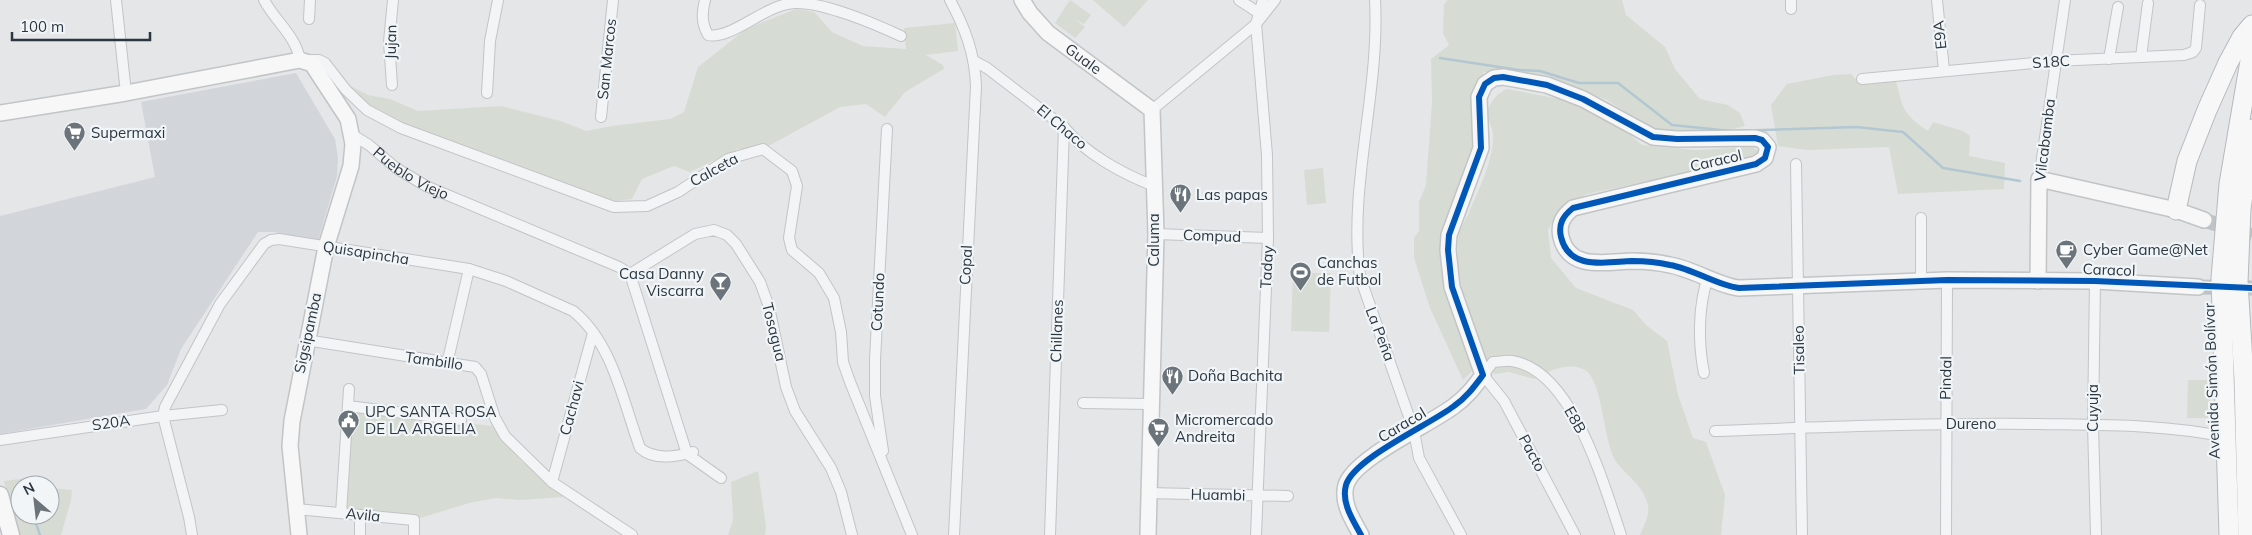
<svg xmlns="http://www.w3.org/2000/svg" width="2252" height="535" font-family="Mulish,sans-serif">
<style>
.built{fill:#d2d6db}
.green{fill:#d6dcd4}
.lines{fill:none;stroke-linecap:round;stroke-linejoin:round}
.stream{stroke:#b3c7d2;stroke-width:2.5}
.secondary-tunnel{stroke:#bfc3c7;stroke-width:15;stroke-dasharray:15 8;stroke-linecap:butt}
.street-casing{stroke:#c2c4c6;stroke-width:12}
.secondary-casing{stroke:#c2c4c6;stroke-width:18}
.primary-casing{stroke:#c0c3c6;stroke-width:19}
.highway-casing{stroke:#b6babd;stroke-width:21}
.street{stroke:#f3f4f5;stroke-width:10}
.secondary{stroke:#f7f7f7;stroke-width:15}
.primary{stroke:#f7f7f7;stroke-width:16}
.highway{stroke:#f7f7f7;stroke-width:19}
.cycleway-casing{stroke:#f1f5f7;stroke-width:9}
.cycleway{stroke:#0057b8;stroke-width:6}
.labels{text-anchor:middle;stroke-width:4.5;stroke-linejoin:round;paint-order:stroke}
.street-label{font-size:15px;fill:#2a3741;stroke:#f1f5f7}
.poi-label{font-size:15px;fill:#2a3741;stroke:#f1f5f7;text-anchor:start}
</style>
<rect width="100%" height="100%" fill="#e4e6e8"/>
<polygon class="built" points="296,73 335,139 338,158 337,176 318,241 274,232 258,232 181,349 167,385 146,409 0,434 0,216 155,177 141,102"/>
<g class="green">
<polygon points="1070,0 1091,15 1084,24 1075,19 1085,27 1075,38 1055,23"/>
<polygon points="1093,0 1148,0 1124,27"/>
<polygon points="1448,0 1622,0 1626,15 1665,47 1675,69 1700,99 1728,105 1740,113 1745,126 1709,135 1658,132 1607,100 1552,78 1500,72 1484,72 1473,89 1473,110 1476,138 1442,231 1443,278 1460,323 1472,371 1463,380 1430,308 1414,258 1414,238 1419,231 1419,202 1426,185 1432,102 1431,59 1449,45 1443,33 1444,4"/>
<polygon points="796,9 814,12 832,32 863,46 906,49 904,28 955,23 958,51 926,55 943,65 944,69 905,92 885,117 866,104 840,107 763,149 738,149 690,172 674,166 642,179 632,199 616,201 419,135 369,110 345,83 368,95 390,99 418,111 501,106 561,121 586,131 612,126 670,119 684,112 698,67 746,29"/>
<path d="M1851,74L1859,83L1896,81C1903,109 1903,114 1928,131L1933,122L1963,131L1970,136L1969,156L2005,163L2004,189L1898,194L1889,147L1807,150L1778,146L1771,105L1787,84L1833,75Z"/>
<path d="M1507,89L1565,100L1604,117L1623,129L1642,145L1695,150L1752,147L1759,151L1757,158L1587,194L1560,209L1548,230L1551,258L1576,288L1633,310L1646,325L1667,341L1678,395L1693,438L1706,442L1725,495L1721,535H1640C1643,527 1650,515 1648,506C1645,487 1628,477 1617,463C1602,442 1604,382 1585,370C1568,361 1549,371 1534,379L1509,372L1494,374C1473,340 1455,280 1458,240C1458,232 1464,222 1468,215C1477,193 1494,160 1493,136C1493,129 1489,121 1486,114C1491,102 1494,95 1507,89Z"/>
<polygon points="1323,168 1326,203 1307,205 1304,170"/>
<polygon points="1293,273 1331,273 1329,332 1291,331"/>
<polygon points="2188,380 2210,380 2210,418 2187,418"/>
<polygon points="351,410 492,426 521,461 563,494 563,497 520,500 496,498 469,503 420,518 344,510"/>
<polygon points="758,471 766,526 765,535 728,535 733,520 731,482"/>
<polygon points="28,478 33,485 20,485 20,515 50,515 50,488 72,490 71,500 61,535 19,535 4,481"/>
</g>
<g class="lines">
<g class="stream">
<polyline points="1440,58 1519,70 1540,71 1579,83 1618,83 1672,125 1731,131 1856,127 1903,132 1943,168 2020,181"/>
<polyline points="33,515 40,535"/>
</g>
<g class="secondary-tunnel">
<polyline points="2204,220 2252,236"/>
<polyline points="2198,287 2252,288"/>
</g>
<defs>
<g id="street">
<polyline points="116,0 126,93"/>
<path d="M264,0C275,21 296,36 300,60"/>
<path d="M705,0C702,13 701,22 708,35C732,40 765,4 795,3C823,2 875,24 901,36"/>
<path d="M950,0C965,28 975,54 976,86L954,535"/>
<polyline points="1239,0 1259,13"/>
<path d="M1375,0C1380,92 1348,185 1360,277L1414,431L1419,458L1461,535"/>
<polyline points="1937,0 1944,70"/>
<polyline points="1791,9 1791,0"/>
<polyline points="309,19 310,0"/>
<polyline points="2141,57 2148,3"/>
<polyline points="2109,59 2118,7"/>
<polyline points="307,60 319,60 325,63 346,90 367,110 401,128 614,207 647,206 678,192 728,159 763,149 792,171 797,186 789,238 792,250 819,273 834,298 841,332 843,362 850,382 912,535"/>
<path d="M974,61L987,68L1064,127C1084,153 1123,174 1154,186"/>
<polyline points="1862,79 2055,61 2184,55 2193,52 2196,48 2200,5"/>
<polyline points="392,85 389,42 393,0"/>
<polyline points="487,93 490,41 498,0"/>
<polyline points="1152,110 1256,24 1275,0"/>
<polyline points="601,117 613,0"/>
<path id="s1" d="M353,135L369,145L396,168L426,186L619,267L630,274L687,454L721,478"/>
<polyline points="1796,164 1802,535"/>
<polyline points="2039,179 2065,0"/>
<polyline points="1156,234 1268,238"/>
<polyline points="630,274 695,234 714,230 727,235 736,244 760,282 769,307 786,387 795,411 831,468 841,492 852,535"/>
<polyline points="1921,281 1921,218"/>
<polyline points="2095,281 2093,425 2096,535"/>
<polyline points="306,340 475,367 481,374 495,418 505,436 552,482 632,535"/>
<polyline points="447,364 469,269"/>
<path d="M1704,373C1698,343 1698,306 1708,277"/>
<polyline points="1083,403 1150,404"/>
<polyline points="348,406 461,420"/>
<path d="M1715,431C1823,427 1930,423 2038,424C2100,425 2165,424 2226,437"/>
<polyline points="0,440 163,416 222,410"/>
<polyline points="883,451 875,396 875,360 887,129"/>
<polyline points="552,482 593,333"/>
<polyline points="1147,493 1288,496"/>
<polyline points="296,509 414,520 414,535"/>
<polyline points="341,513 349,389"/>
<polyline points="360,515 360,535"/>
<path d="M192,535L189,517L163,416L165,407L220,304L264,244L271,240L279,239L469,269L506,281L573,311C613,343 623,402 640,448C653,460 676,457 693,452"/>
<polyline points="1050,535 1064,127"/>
<polyline points="1256,535 1268,238 1267,155 1256,24 1263,0"/>
<path d="M1575,535L1504,401L1483,375L1493,362C1499,362 1506,360 1512,361C1573,370 1604,486 1621,535"/>
<polyline points="1946,535 1947,280"/>
</g>
<g id="secondary">
<path id="s2" d="M1022,0L1030,13L1048,33L1152,110L1156,234L1148,535"/>
<polyline points="0,113 126,93 300,60 312,64 348,119 353,144 351,166 326,247 292,421 290,446 299,535"/>
<polyline points="2038,281 2039,179 2176,210 2204,220"/>
<path d="M1361,535C1353,520 1341,503 1346,485C1354,458 1431,424 1454,406C1466,398 1474,387 1483,375L1452,287L1448,250L1449,235L1481,148L1479,97L1485,84L1494,78L1503,77L1547,85L1583,99L1653,137L1677,139L1755,138L1762,140L1768,147L1765,158L1756,164L1573,208C1563,216 1558,224 1561,237C1569,271 1606,262 1632,261C1645,261 1657,262 1670,265C1693,269 1719,286 1739,288L1947,280L2095,281L2198,287"/>
</g>
<polyline id="primary" points="0,495 11,535"/>
<g id="highway">
<polyline points="2176,210 2187,161 2207,110 2228,63 2242,37 2252,25"/>
<polyline points="2229,535 2221,278 2229,184 2252,49"/>
<polyline points="2248,535 2244,379 2238,282 2241,209 2252,129"/>
</g>
</defs>
<use href="#street" class="street-casing"/>
<use href="#secondary" class="secondary-casing"/>
<use href="#primary" class="primary-casing"/>
<use href="#highway" class="highway-casing"/>
<use href="#street" class="street"/>
<use href="#secondary" class="secondary"/>
<use href="#primary" class="primary"/>
<use href="#highway" class="highway"/>
<defs>
<path id="cycleway" d="M1361,535C1353,520 1341,503 1346,485C1354,458 1431,424 1454,406C1466,398 1474,387 1483,375L1452,287L1448,250L1449,235L1481,148L1479,97L1485,84L1494,78L1503,77L1547,85L1583,99L1653,137L1677,139L1755,138L1762,140L1768,147L1765,158L1756,164L1573,208C1563,216 1558,224 1561,237C1569,271 1606,262 1632,261C1645,261 1657,262 1670,265C1693,269 1719,286 1739,288L1947,280L2095,281L2252,288"/>
</defs>
<use href="#cycleway" class="cycleway-casing"/>
<use href="#cycleway" class="cycleway"/>
</g>
<defs>
<symbol id="supermarket-pin" viewBox="-11 -11 22 30"><path d="M0 17L-7.5 6A9.5 9.5 0 1 1 7.5 6Z" fill="#6b747b" stroke="#f1f5f7"/><path d="M-6-5.5h2.5l.6 2H6L4.5 2H-2.5L-4.4-4H-6ZM-1.5 3.2a1.3 1.3 0 1 0 .1 0ZM3 3.2a1.3 1.3 0 1 0 .1 0Z" fill="#fff"/></symbol>
<symbol id="restaurant-pin" viewBox="-11 -11 22 30"><path d="M0 17L-7.5 6A9.5 9.5 0 1 1 7.5 6Z" fill="#6b747b" stroke="#f1f5f7"/><path d="M-5-6h1v4h1v-4h1v4h1v-4h1v5L-1.5 .5V6h-2V.5L-5-1ZM5-6V6H3V1.5H1.5Q1.5-4 5-6Z" fill="#fff"/></symbol>
<symbol id="cafe-pin" viewBox="-11 -11 22 30"><path d="M0 17L-7.5 6A9.5 9.5 0 1 1 7.5 6Z" fill="#6b747b" stroke="#f1f5f7"/><path d="M-5.5-4.5H6V0H3Q3 3.5 0 3.5H-2.5Q-5.5 3.5-5.5 0ZM3-3.2v2h1.7v-2ZM-6 4.5H4V6H-6Z" fill="#fff"/></symbol>
<symbol id="stadium-pin" viewBox="-11 -11 22 30"><path d="M0 17L-7.5 6A9.5 9.5 0 1 1 7.5 6Z" fill="#6b747b" stroke="#f1f5f7"/><path d="M0-5a6.5 5 0 1 0 0 10a6.5 5 0 1 0 0-10ZM-3.5-1.8h7v3.6h-7Z" fill="#fff"/></symbol>
<symbol id="bar-pin" viewBox="-11 -11 22 30"><path d="M0 17L-7.5 6A9.5 9.5 0 1 1 7.5 6Z" fill="#6b747b" stroke="#f1f5f7"/><path d="M-6-5H6L.8 .8V4.5H3.5V6h-7V4.5H-.8V.8Z" fill="#fff"/></symbol>
<symbol id="civic-pin" viewBox="-11 -11 22 30"><path d="M0 17L-7.5 6A9.5 9.5 0 1 1 7.5 6Z" fill="#6b747b" stroke="#f1f5f7"/><path d="M-.6-6.5H3V-4.5H.6V-3L4-1V1h2V6H-6V1h2V-1L-.6-3ZM-1.2 2.5V6h2.4V2.5Z" fill="#fff"/></symbol>
</defs>
<g fill-rule="evenodd">
<use href="#supermarket-pin" x="62" y="120" width="25" height="34"/>
<use href="#restaurant-pin" x="1168" y="182" width="25" height="34"/>
<use href="#cafe-pin" x="2054" y="238" width="25" height="34"/>
<use href="#stadium-pin" x="1288" y="260" width="25" height="34"/>
<use href="#bar-pin" x="708" y="270" width="25" height="34"/>
<use href="#restaurant-pin" x="1160" y="364" width="25" height="34"/>
<use href="#civic-pin" x="336" y="408" width="25" height="34"/>
<use href="#supermarket-pin" x="1146" y="416" width="25" height="34"/>
</g>
<g class="labels">
<g class="street-label">
<text transform="translate(1940 35) rotate(-96)" y="5">E9A</text>
<text transform="translate(391 42) rotate(-89)" y="5">Jujan</text>
<text transform="translate(607 59) rotate(-84)" y="5">San Marcos</text>
<text dy="5" stroke="none"><textPath href="#s2" startOffset="86">Guale</textPath></text>
<text transform="translate(2051 62) rotate(-4)" y="5">S18C</text>
<text transform="translate(1062 127) rotate(40)" y="5">El Chaco</text>
<text transform="translate(2045 140) rotate(-83)" y="5">Vilcabamba</text>
<text transform="translate(1716 161) rotate(-13)" y="5">Caracol</text>
<text transform="translate(714 170) rotate(-29)" y="5">Calceta</text>
<text dy="5" stroke="none"><textPath href="#s1" startOffset="70">Pueblo Viejo</textPath></text>
<text transform="translate(1212 236) rotate(2)" y="5">Compud</text>
<text transform="translate(1154 240) rotate(-90)" y="5">Caluma</text>
<text transform="translate(366 253) rotate(9)" y="5">Quisapincha</text>
<text transform="translate(966 265) rotate(-87)" y="5">Copal</text>
<text transform="translate(1267 267) rotate(-87)" y="5">Taday</text>
<text transform="translate(2109 270) rotate(2)" y="5">Caracol</text>
<text transform="translate(878 302) rotate(-87)" y="5">Cotundo</text>
<text transform="translate(1057 331) rotate(-88)" y="5">Chillanes</text>
<text transform="translate(774 332) rotate(76)" y="5">Tosagua</text>
<text transform="translate(308 333) rotate(-78)" y="5">Sigsipamba</text>
<text transform="translate(1380 334) rotate(69)" y="5">La Peña</text>
<text transform="translate(1799 350) rotate(-91)" y="5">Tisaleo</text>
<text transform="translate(434 361) rotate(8)" y="5">Tambillo</text>
<text transform="translate(1946 378) rotate(-89)" y="5">Pindal</text>
<text transform="translate(2212 381) rotate(-92)" y="5">Avenida Simón Bolívar</text>
<text transform="translate(572 408) rotate(-75)" y="5">Cachavi</text>
<text transform="translate(2093 408) rotate(-90)" y="5">Cuyuja</text>
<text transform="translate(1575 420) rotate(60)" y="5">E8B</text>
<text transform="translate(111 423) rotate(-8)" y="5">S20A</text>
<text x="1971" y="429">Dureno</text>
<text transform="translate(1402 425) rotate(-31)" y="5">Caracol</text>
<text transform="translate(1532 453) rotate(62)" y="5">Pacto</text>
<text transform="translate(1218 495) rotate(1)" y="5">Huambi</text>
<text transform="translate(363 515) rotate(6)" y="5">Avila</text>
</g>
<g class="poi-label">
<text x="91" y="138">Supermaxi</text>
<text x="1196" y="200">Las papas</text>
<text x="2083" y="255">Cyber Game@Net</text>
<text x="1317" y="268">Canchas<tspan x="1317" dy="17">de Futbol</tspan></text>
<text x="704" y="279" text-anchor="end">Casa Danny<tspan x="704" dy="17">Viscarra</tspan></text>
<text x="1188" y="381">Doña Bachita</text>
<text x="365" y="417">UPC SANTA ROSA<tspan x="365" dy="17">DE LA ARGELIA</tspan></text>
<text x="1175" y="425">Micromercado<tspan x="1175" dy="17">Andreita</tspan></text>
</g>
</g>
<g transform="translate(35 500) rotate(332)"><circle r="24" fill="#f1f5f7" stroke="#a1a9ae"/>
<path d="M0-4L9 19L0 12L-9 19Z" fill="#6b747b"/>
<text y="-8" font-size="14" font-weight="bold" text-anchor="middle" fill="#2a3741">N</text>
</g>
<path d="M12 32v8h138v-8" fill="none" stroke="#2a3741" stroke-width="2.5"/>
<text x="20" y="32" font-size="15" fill="#2a3741" stroke="#f1f5f7" stroke-width="4" paint-order="stroke">100 m</text>
</svg>
